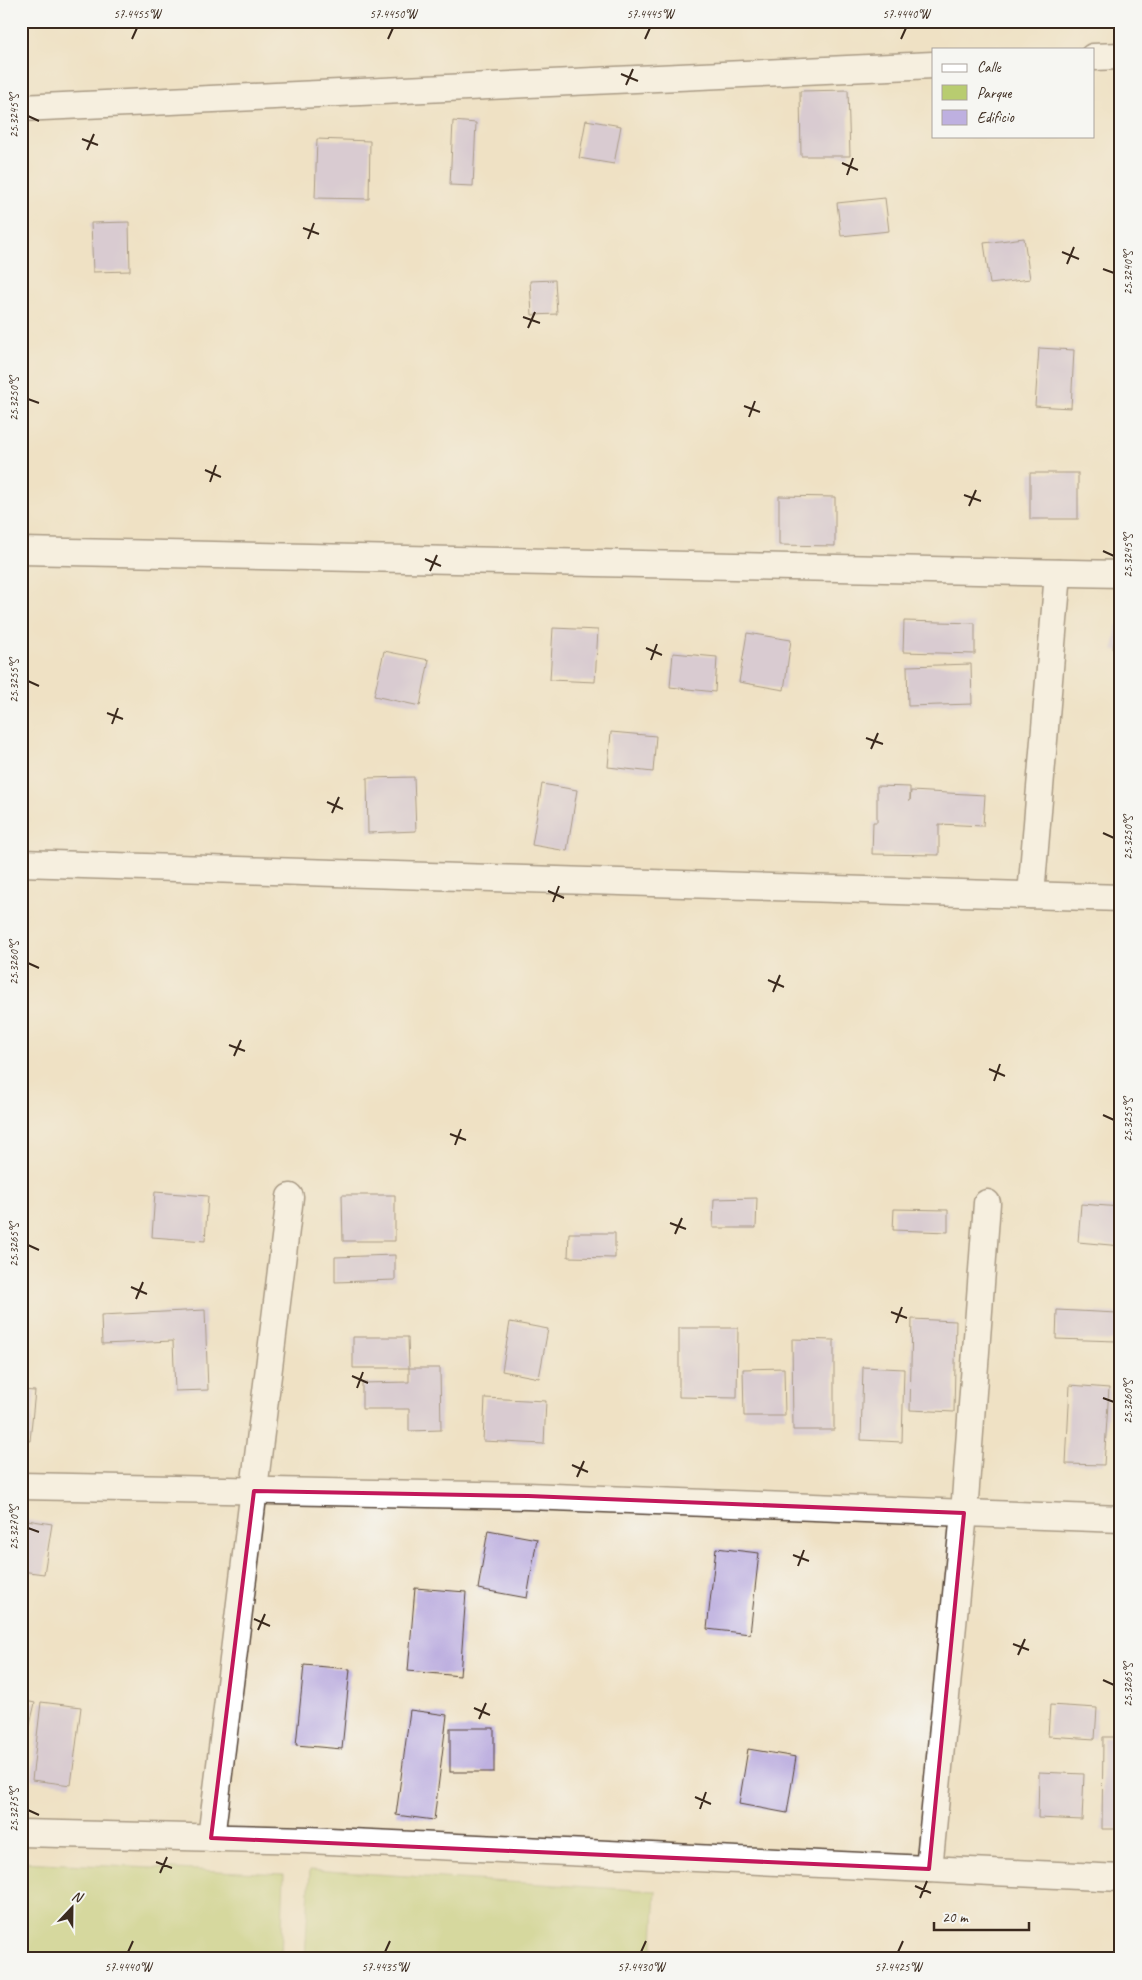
<svg xmlns="http://www.w3.org/2000/svg" width="1142" height="1980" font-family="Caveat,sans-serif">
<style>
.green{fill:#b8cc70;stroke:#7a7b47}
.building{fill:#beb0e0}
.lines{fill:none;stroke-linecap:round;stroke-linejoin:round}
.minor-casing{stroke:#564537;stroke-width:29}
.minor{stroke:#fff;stroke-width:26}
.marked{fill:none;stroke:#c2185b;stroke-width:4;stroke-linejoin:round}
.ticks{fill:none;stroke:#3b2a1e;stroke-width:2}
.neatline{fill:none;stroke:#3b2a1e;stroke-width:2}
.ticks-label{font-size:12px;text-anchor:middle;fill:#3b2a1e}
</style>
<rect width="100%" height="100%" fill="#f6f6f2"/>
<filter id="ink" filterUnits="userSpaceOnUse"><feTurbulence type="fractalNoise" baseFrequency=".02" numOctaves="2"/><feDisplacementMap in="SourceGraphic" scale="10" xChannelSelector="R" yChannelSelector="G"/><feConvolveMatrix kernelMatrix="1 2 1 2 8 2 1 2 1" color-interpolation-filters="sRGB"/></filter>
<filter id="wash" filterUnits="userSpaceOnUse"><feTurbulence type="fractalNoise" baseFrequency=".0096" numOctaves="4" result="noise"/><feDisplacementMap in="SourceGraphic" scale="20" xChannelSelector="R" yChannelSelector="G"/><feGaussianBlur stdDeviation="1.12" result="paint"/><feColorMatrix in="noise" values="0 0 0 0 0 0 0 0 0 0 0 0 0 0 0 0 0 1.4 0 .05"/><feComposite in="paint" operator="in"/></filter>
<g filter="url(#wash)">
<rect width="100%" height="100%" fill="#efe1c4"/>
<g class="green">
<polygon points="21,1862 284,1874 281,1959 21,1959"/>
<polygon points="310,1870 656,1891 652,1959 305,1959"/>
</g>
<g id="blocks">
<g class="building">
<polygon points="848,90 850,156 801,156 800,91"/>
<polygon points="586,120 621,126 614,164 579,158"/>
<polygon points="453,121 476,123 473,186 450,185"/>
<polygon points="317,139 370,141 369,199 315,198"/>
<polygon points="885,198 889,231 841,236 837,203"/>
<polygon points="129,222 130,271 93,272 91,223"/>
<polygon points="1024,238 1030,279 990,284 984,243"/>
<polygon points="555,280 557,314 532,315 530,281"/>
<polygon points="1039,348 1074,350 1071,408 1035,406"/>
<rect x="1030" y="473" width="48" height="46"/>
<polygon points="779,496 835,497 835,546 779,545"/>
<polygon points="904,621 975,623 975,654 903,652"/>
<polygon points="1117,625 1121,626 1121,651 1113,650"/>
<polygon points="553,628 598,630 595,682 550,680"/>
<polygon points="747,633 791,640 784,690 739,682"/>
<polygon points="384,651 429,660 420,706 374,696"/>
<polygon points="673,653 717,657 715,692 670,687"/>
<polygon points="971,664 972,704 908,706 907,666"/>
<polygon points="21,677 26,677 25,718 21,718"/>
<polygon points="611,732 656,736 653,772 608,767"/>
<polygon points="414,777 416,831 368,833 367,778"/>
<polygon points="542,784 577,790 567,851 532,845"/>
<polygon points="877,786 910,787 910,801 911,791 985,795 983,826 939,824 939,855 872,854 873,822 877,822"/>
<polygon points="155,1192 208,1196 205,1241 152,1237"/>
<polygon points="342,1195 395,1195 395,1241 343,1241"/>
<polygon points="757,1198 756,1228 713,1228 714,1199"/>
<polygon points="1081,1204 1121,1207 1121,1246 1078,1242"/>
<polygon points="894,1209 948,1210 948,1232 893,1230"/>
<polygon points="569,1233 615,1233 615,1258 568,1257"/>
<polygon points="395,1255 395,1280 335,1282 335,1257"/>
<polygon points="205,1310 208,1390 175,1391 173,1341 102,1344 101,1315"/>
<polygon points="1057,1310 1117,1313 1116,1341 1056,1339"/>
<polygon points="912,1319 956,1321 954,1412 910,1410"/>
<polygon points="510,1322 548,1329 539,1378 502,1371"/>
<polygon points="679,1328 738,1328 737,1398 679,1397"/>
<polygon points="353,1337 408,1337 409,1368 353,1368"/>
<polygon points="792,1339 834,1340 834,1430 793,1430"/>
<polygon points="863,1367 904,1369 902,1442 861,1440"/>
<polygon points="409,1368 440,1368 441,1430 409,1431 409,1409 362,1409 362,1383 409,1382"/>
<polygon points="784,1368 785,1416 744,1416 743,1369"/>
<polygon points="1070,1385 1109,1388 1104,1465 1066,1464"/>
<polygon points="21,1390 35,1391 30,1441 21,1440"/>
<polygon points="485,1398 546,1401 544,1444 483,1441"/>
<polygon points="21,1519 52,1524 44,1574 21,1571"/>
<polygon points="488,1530 537,1539 527,1598 478,1589"/>
<polygon points="716,1548 759,1553 750,1634 707,1629"/>
<polygon points="415,1588 466,1592 460,1676 408,1671"/>
<polygon points="304,1665 350,1669 342,1749 296,1745"/>
<polygon points="21,1700 35,1703 22,1759 21,1759"/>
<polygon points="41,1702 81,1707 71,1785 32,1780"/>
<polygon points="1050,1705 1097,1708 1095,1739 1048,1736"/>
<polygon points="410,1710 447,1715 434,1820 396,1815"/>
<rect x="450" y="1728" width="44" height="44"/>
<polygon points="1103,1737 1121,1737 1121,1829 1102,1829"/>
<polygon points="748,1749 796,1757 787,1813 739,1804"/>
<polygon points="1039,1772 1084,1774 1082,1820 1038,1818"/>
</g>
</g>
</g>
<g filter="url(#ink)">
<use href="#blocks" fill-opacity="0" stroke="#564537" stroke-width="1"/>
<g class="lines">
<defs>
<g id="minor">
<polyline points="1093,57 1121,56"/>
<polyline points="21,108 933,65"/>
<polyline points="21,551 1121,574"/>
<polyline points="21,863 1121,898"/>
<polyline points="1031,895 1058,573"/>
<polyline points="21,1486 528,1496 1121,1519"/>
<polyline points="21,1833 308,1840 1121,1878"/>
<polyline points="211,1838 290,1197"/>
<polyline points="929,1869 964,1513 987,1203"/>
</g>
</defs>
<use href="#minor" class="minor-casing"/>
<use href="#minor" class="minor"/>
</g>
</g>
<path d="M0 0H1142V1980H0ZM254,1491L528,1496L964,1513L929,1869L211,1838Z" fill="#efe1c4" fill-opacity=".55" fill-rule="evenodd"/>
<path class="marked" d="M254,1491L528,1496L964,1513L929,1869L211,1838Z"/>
<path class="ticks" d="M132,39L137,28M388,39L393,28M645,39L650,28M901,39L906,28M621,74L638,81M626,85L633,69M28,116L39,121M82,139L98,145M87,150L94,134M842,163L858,170M847,175L853,158M303,228L319,234M308,239L314,223M1062,252L1079,259M1067,264L1074,247M1103,269L1114,273M523,317L540,323M528,328L535,312M28,399L39,403M744,406L760,412M749,417L755,401M205,470L221,477M210,482L216,465M964,495L981,501M969,506L976,490M1103,551L1114,556M425,559L441,566M430,571L437,555M646,648L662,655M651,660L657,644M28,681L39,686M107,713L123,719M112,724L118,708M866,738L883,744M871,749L878,733M327,802L343,809M332,813L339,797M1103,833L1114,838M548,891L564,898M553,902L559,886M28,963L39,968M768,980L784,987M773,992L780,975M229,1045L245,1051M234,1056L241,1040M989,1069L1005,1076M994,1081L1000,1064M1103,1115L1114,1120M450,1134L466,1140M455,1145L461,1129M670,1223L686,1229M675,1234L682,1218M28,1245L39,1250M131,1287L147,1294M136,1299L143,1282M891,1312L907,1318M896,1323L902,1307M352,1376L368,1383M357,1388L363,1372M1103,1398L1114,1402M572,1465L588,1472M577,1477L584,1461M28,1528L39,1532M793,1555L809,1561M798,1566L804,1550M254,1619L270,1626M258,1630L265,1614M1013,1644L1029,1650M1018,1655L1025,1639M1103,1680L1114,1685M474,1708L490,1715M479,1719L486,1703M695,1797L711,1804M700,1809L706,1792M28,1810L39,1815M156,1862L172,1868M160,1873L167,1857M915,1886L931,1893M920,1898L927,1881M128,1952L133,1941M385,1952L390,1941M641,1952L646,1941M898,1952L903,1941"/>
<rect width="1142" height="1980" fill="none" stroke="#f6f6f2" stroke-width="55"/>
<rect x="932" y="48" width="162" height="90" fill="#f6f6f2" stroke="#aba49d"/>
<rect x="942" y="64" width="25" height="8" fill="#ffffff" stroke="#aba49d"/>
<text x="977" y="72" font-size="15" fill="#3b2a1e">Calle</text>
<rect x="942" y="85" width="25" height="15" fill="#b8cc70" stroke="#aba49d"/>
<text x="977" y="98" font-size="15" fill="#3b2a1e">Parque</text>
<rect x="942" y="110" width="25" height="15" fill="#beb0e0" stroke="#aba49d"/>
<text x="977" y="122" font-size="15" fill="#3b2a1e">Edificio</text>
<g transform="translate(72 1908) rotate(22)" stroke="#f6f6f2" stroke-width="4" paint-order="stroke">
<path d="M0-4L9 19L0 12L-9 19Z" fill="#3b2a1e"/>
<text y="-8" font-size="14" font-weight="bold" text-anchor="middle" fill="#3b2a1e">N</text>
</g>
<path d="M934 1922v8h95v-8" fill="none" stroke="#3b2a1e" stroke-width="2.5"/>
<text x="942" y="1922" font-size="15" fill="#3b2a1e" stroke="#f6f6f2" stroke-width="4" paint-order="stroke">20 m</text>
<rect x="28" y="28" width="1086" height="1924" class="neatline"/>
<g class="ticks-label">
<text x="137" y="18">57.4455°W</text>
<text x="393" y="18">57.4450°W</text>
<text x="650" y="18">57.4445°W</text>
<text x="906" y="18">57.4440°W</text>
<text transform="translate(14 116) rotate(-90)" y="4">25.3245°S</text>
<text transform="translate(1128 273) rotate(-90)" y="4">25.3240°S</text>
<text transform="translate(14 399) rotate(-90)" y="4">25.3250°S</text>
<text transform="translate(1128 556) rotate(-90)" y="4">25.3245°S</text>
<text transform="translate(14 681) rotate(-90)" y="4">25.3255°S</text>
<text transform="translate(1128 838) rotate(-90)" y="4">25.3250°S</text>
<text transform="translate(14 963) rotate(-90)" y="4">25.3260°S</text>
<text transform="translate(1128 1120) rotate(-90)" y="4">25.3255°S</text>
<text transform="translate(14 1245) rotate(-90)" y="4">25.3265°S</text>
<text transform="translate(1128 1402) rotate(-90)" y="4">25.3260°S</text>
<text transform="translate(14 1528) rotate(-90)" y="4">25.3270°S</text>
<text transform="translate(1128 1685) rotate(-90)" y="4">25.3265°S</text>
<text transform="translate(14 1810) rotate(-90)" y="4">25.3275°S</text>
<text x="128" y="1971">57.4440°W</text>
<text x="385" y="1971">57.4435°W</text>
<text x="641" y="1971">57.4430°W</text>
<text x="898" y="1971">57.4425°W</text>
</g>
</svg>
